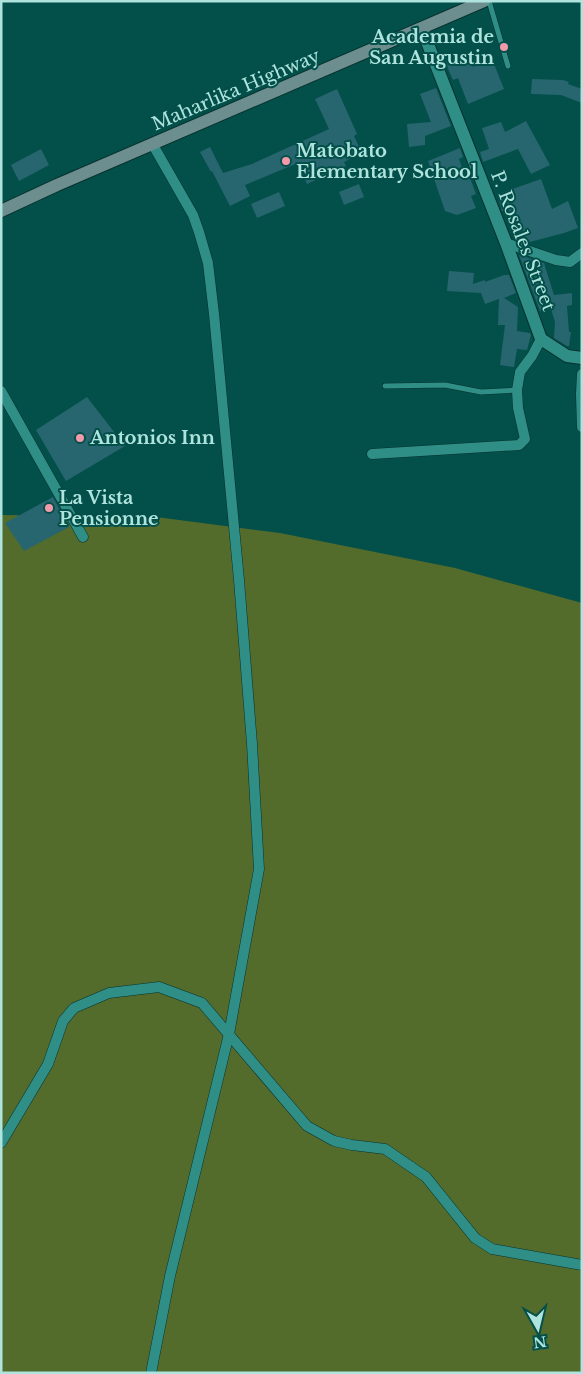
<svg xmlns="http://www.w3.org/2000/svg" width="583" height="1374" font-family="'Libre Baskerville',serif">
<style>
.green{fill:#536c2c}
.building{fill:#27666f}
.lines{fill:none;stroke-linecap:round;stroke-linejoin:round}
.service-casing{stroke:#08312e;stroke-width:6}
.minor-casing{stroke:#08312e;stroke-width:11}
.tertiary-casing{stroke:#08312e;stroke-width:14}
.secondary-casing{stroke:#08312e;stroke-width:14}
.service{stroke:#2f8e86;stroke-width:5}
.minor{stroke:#2f8e86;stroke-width:10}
.tertiary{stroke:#2f8e86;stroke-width:12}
.secondary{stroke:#6c8e8f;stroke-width:12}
.poi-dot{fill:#f39aaa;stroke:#034f4a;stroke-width:2}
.labels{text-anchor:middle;stroke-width:4;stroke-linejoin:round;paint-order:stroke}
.poi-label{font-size:18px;font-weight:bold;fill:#afe3dd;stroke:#034f4a;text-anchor:start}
.street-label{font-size:18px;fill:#afe3dd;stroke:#034f4a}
</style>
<rect width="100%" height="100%" fill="#034f4a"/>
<polygon class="green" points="1,515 156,517 280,533 455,568 582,603 582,1373 1,1373"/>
<g class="building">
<polygon points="467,53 473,67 492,59 504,89 468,104 458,78 453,80 445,62"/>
<polygon points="532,79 563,80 569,82 568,84 582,89 582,103 561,95 531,94"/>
<polygon points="436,88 451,126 425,136 425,145 409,147 407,124 431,122 420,94"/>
<polygon points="337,89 357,134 354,136 362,153 344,162 346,166 307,184 298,163 245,185 250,196 230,206 212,171 211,172 200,152 210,147 223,173 252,164 329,129 315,99"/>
<polygon points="526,121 550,165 531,174 518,149 483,162 480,152 489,149 482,128 501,122 505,132"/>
<polygon points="460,148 463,157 459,159 466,179 470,178 476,194 471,196 476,208 457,215 445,211 428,161"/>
<polygon points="41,149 49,165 19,181 11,165"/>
<polygon points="541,179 552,209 568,201 578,228 564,233 526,243 521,241 508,209 502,211 498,198 502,197 501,193"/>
<polygon points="359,184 364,197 344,205 339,192"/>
<polygon points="279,192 285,206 257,218 251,204"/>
<polygon points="519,255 544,263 554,295 572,293 572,305 567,306 569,332 571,332 569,346 567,346 554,338 555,322 551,309 540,311"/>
<polygon points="449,271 474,273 473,284 485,280 485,282 504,275 509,275 516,293 504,298 518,307 517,331 530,333 531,335 527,350 517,349 514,367 500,365 505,325 498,325 499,299 485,304 481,293 447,291"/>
<polygon points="87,397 125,446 66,481 36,430"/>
<polygon points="53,497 69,527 24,551 5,523"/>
</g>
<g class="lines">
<defs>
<g id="service">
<polyline points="489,1 508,66"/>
<polyline points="385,386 445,385 481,392 517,390"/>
</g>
<g id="minor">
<polyline points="506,243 556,260 570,262 582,253"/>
<polyline points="582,374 581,394 582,427"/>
<polyline points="1,391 83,537"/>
<polyline points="372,454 519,445 525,439 518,408 517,390 520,372 532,356 541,339"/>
<polyline points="1,1143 48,1064 63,1021 74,1008 109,993 159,987 202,1003 307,1126 334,1141 352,1145 385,1149 426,1177 475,1238 492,1249 582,1265"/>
<polyline points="151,1373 170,1276 229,1034 259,869 252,744 239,580 214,314 208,263 199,232 193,215 153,145"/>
</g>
<polyline id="tertiary" points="422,29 506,243 541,339 567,356 582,358"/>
<polyline id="secondary" points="1,211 57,185 484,1"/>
</defs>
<use href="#service" class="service-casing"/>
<use href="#minor" class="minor-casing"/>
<use href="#tertiary" class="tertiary-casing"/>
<use href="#secondary" class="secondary-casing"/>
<use href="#service" class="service"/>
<use href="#minor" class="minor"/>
<use href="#tertiary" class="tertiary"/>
<use href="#secondary" class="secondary"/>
</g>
<g class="poi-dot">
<circle cx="504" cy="47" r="5"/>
<circle cx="286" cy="161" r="5"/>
<circle cx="80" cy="438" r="5"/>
<circle cx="49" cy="508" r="5"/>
</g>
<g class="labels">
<g class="poi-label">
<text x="494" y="43" text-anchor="end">Academia de<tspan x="494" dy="21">San Augustin</tspan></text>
<text x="296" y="157">Matobato<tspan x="296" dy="21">Elementary School</tspan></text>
<text x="90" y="444">Antonios Inn</text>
<text x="59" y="504">La Vista<tspan x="59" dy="21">Pensionne</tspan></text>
</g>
<g class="street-label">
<text transform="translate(236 90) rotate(-23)" y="6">Maharlika Highway</text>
<text transform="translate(523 241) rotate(69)" y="6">P. Rosales Street</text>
</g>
</g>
<rect width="583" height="1374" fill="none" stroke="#afe3dd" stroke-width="5"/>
<g transform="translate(538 1329) rotate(172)" stroke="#034f4a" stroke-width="4" paint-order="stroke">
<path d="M0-4L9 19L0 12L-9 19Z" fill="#afe3dd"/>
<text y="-8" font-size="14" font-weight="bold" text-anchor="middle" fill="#afe3dd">N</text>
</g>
</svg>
